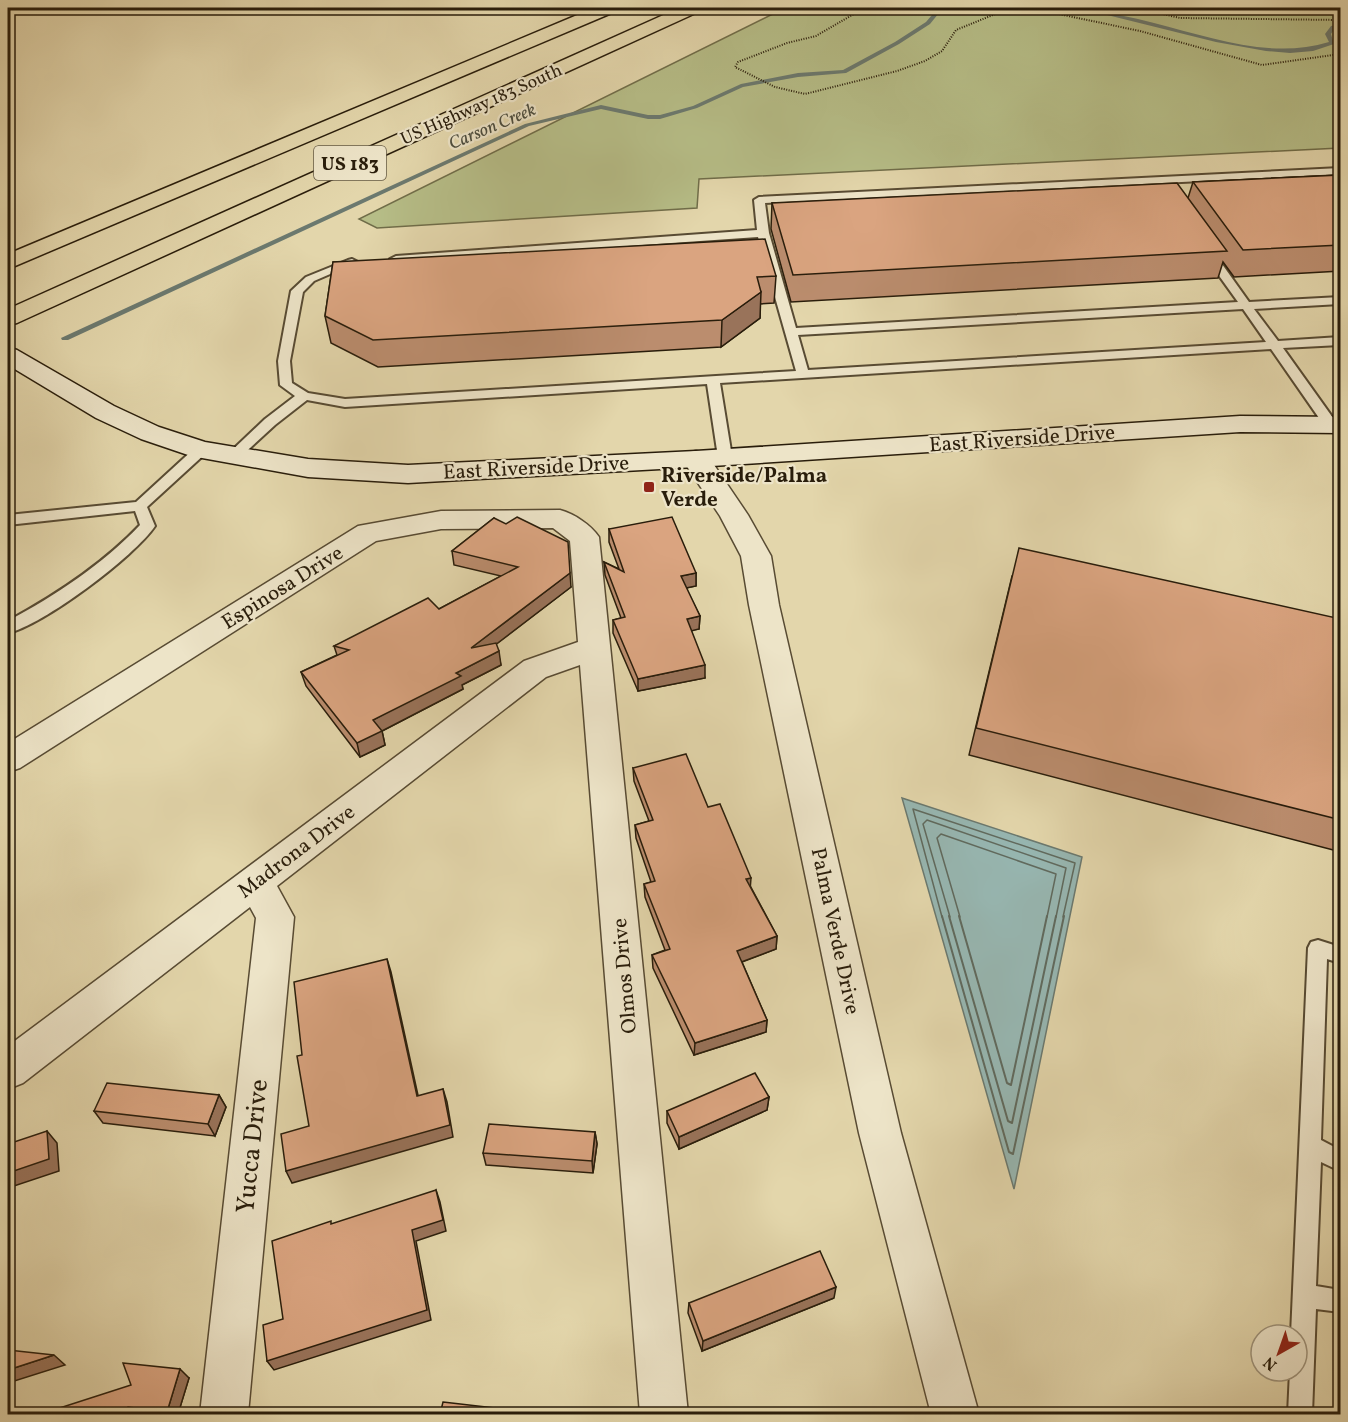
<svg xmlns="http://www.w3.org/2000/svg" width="1348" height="1422" font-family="Vollkorn,serif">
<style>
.green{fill:#b6bd87;stroke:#706d49;stroke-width:1.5}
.water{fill:#97b7b2;stroke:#6b796f;stroke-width:1.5}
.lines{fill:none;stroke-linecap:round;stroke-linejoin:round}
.shore-far1{stroke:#606a5e;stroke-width:1.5}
.shore{stroke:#606a5e;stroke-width:2}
.stream{fill:#6b796f;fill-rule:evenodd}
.lane-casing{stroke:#584b33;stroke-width:4}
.street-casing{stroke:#584b33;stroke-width:3}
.secondary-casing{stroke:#291d0b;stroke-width:3}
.highway-casing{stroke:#291d0b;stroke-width:3}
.path{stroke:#291d0b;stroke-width:2;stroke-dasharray:1 1.5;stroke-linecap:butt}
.lane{fill:#ede4c8;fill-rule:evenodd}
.street{fill:#ede4c8;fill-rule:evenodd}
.secondary{fill:#ede4c8;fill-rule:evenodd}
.highway{fill:#e3d6ab;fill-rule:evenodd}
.wall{fill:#bb8d6e;stroke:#291d0b;stroke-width:1.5}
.shaded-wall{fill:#99735a;stroke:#291d0b;stroke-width:1.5}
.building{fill:#daa480;stroke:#291d0b;stroke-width:1.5}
.poi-dot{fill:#8f2418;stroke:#ede4c8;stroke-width:2}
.labels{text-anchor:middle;stroke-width:4.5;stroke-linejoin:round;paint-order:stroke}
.far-street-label{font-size:18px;fill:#291d0b;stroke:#ede4c8}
.far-water-label{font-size:18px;font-style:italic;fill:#4a4b3d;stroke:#ede4c8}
.shield{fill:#ede4c8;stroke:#645944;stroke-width:1.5}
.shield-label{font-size:20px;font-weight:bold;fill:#291d0b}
.street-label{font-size:21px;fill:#291d0b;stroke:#ede4c8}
.poi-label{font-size:21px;font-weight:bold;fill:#291d0b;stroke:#ede4c8;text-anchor:start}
.near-street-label{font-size:26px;fill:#291d0b;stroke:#ede4c8}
</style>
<rect width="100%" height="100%" fill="#e3d6ab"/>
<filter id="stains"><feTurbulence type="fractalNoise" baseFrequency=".00333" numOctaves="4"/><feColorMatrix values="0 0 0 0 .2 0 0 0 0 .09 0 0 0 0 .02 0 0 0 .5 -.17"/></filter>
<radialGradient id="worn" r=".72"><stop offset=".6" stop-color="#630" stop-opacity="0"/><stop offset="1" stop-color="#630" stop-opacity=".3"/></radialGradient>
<polygon class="green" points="785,8 1316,8 1340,9 1340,148 699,179 697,208 377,228 359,219"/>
<polygon class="water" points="902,798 1082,857 1014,1189"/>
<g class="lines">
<g class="shore-far1">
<polyline points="942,917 913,809 1075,863 1063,917"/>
<polyline points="950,917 923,824 927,820 1066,868 1056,917"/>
<polyline points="960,917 937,838 941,834 1056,874 1047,917"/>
</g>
<g class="shore">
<polyline points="942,916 1009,1152 1013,1154 1064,916"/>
<polyline points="949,916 1008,1121 1012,1123 1056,916"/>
<polyline points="959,916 1007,1083 1011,1085 1047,916"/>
</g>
<g class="stream">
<polygon points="938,8 943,8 930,24 899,44 846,73 798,77 743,87 697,108 660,119 648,119 601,109 529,126 68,340 62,340 61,338 525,124 601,105 648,115 660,115 693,106 741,84 798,73 843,70 895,42 926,22"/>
<path d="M1079,8H1087C1109,13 1131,17 1154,23C1210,37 1271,60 1329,42L1325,34L1331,26L1340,24V28H1335L1331,34L1334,44L1313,51L1290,53L1266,51L1216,42Z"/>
</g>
<defs>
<g id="lane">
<path d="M1340,168V174L765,203L769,233L796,328L1238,302L1202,252L1208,249L1212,250L1249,302L1340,297V304L1254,309L1278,341L1340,337V345L1283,348L1338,425L1336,428H1326L1271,349L720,383L732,457L725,461L718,457L707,384L345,407L307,400L275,425L238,459H228L226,456L265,419L295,396L280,385L278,361L291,291L306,277L348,260L352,259L358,262L314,281L303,292L290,361L292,383L308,393L345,399L796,371L758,237L396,262L390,259L396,256L757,230L754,200L759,197ZM1243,309L1266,342L808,370L798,335Z"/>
<path d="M201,446L206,447L208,450L206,453L147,507L155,526C135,556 42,626 8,633V621C56,595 102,565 140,525L135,511L8,525V515L136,502L196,447Z"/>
<polygon points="1318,940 1340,947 1340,963 1327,959 1321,1140 1340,1150 1340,1171 1321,1162 1316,1286 1340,1290 1340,1312 1316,1309 1312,1414 1288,1414 1290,1371 1297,1371 1297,1335 1291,1335 1308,948 1311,942"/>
</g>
<g id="street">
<polygon points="696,451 706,453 748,515 771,556 779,605 901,1133 979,1414 931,1414 859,1133 749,605 741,556 720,516 682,459 686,453"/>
<path d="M560,510C574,514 590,524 599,537L688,1414H640L580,665L546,677L277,886L294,917L248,1414H200L256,918L250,907L23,1083L8,1089V1046L524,661L578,642L570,541L553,528L441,529L376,541L20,768L8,772V743L358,526L441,511Z"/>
</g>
<polygon id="secondary" points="8,347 17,350 114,406 159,427 205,442 308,459 408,465 696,451 1240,416 1340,417 1340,433 1240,432 696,467 408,483 308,477 191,456 141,439 96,418 8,365"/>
<g id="highway">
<polygon points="594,8 617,8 614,12 8,269 8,254"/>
<polygon points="679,8 701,8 698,12 17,323 8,325 8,309"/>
</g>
</defs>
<use href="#lane" class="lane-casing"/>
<use href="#street" class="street-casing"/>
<use href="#secondary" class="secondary-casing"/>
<use href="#highway" class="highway-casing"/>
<g class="path">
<polyline points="864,8 816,36 787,43 738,62 735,67 775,87 805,94 897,71 925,61 942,51 956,30 1010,8"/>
<polyline points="1030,8 1140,31 1262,65 1340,54"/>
<polyline points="1137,8 1180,18 1340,20"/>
</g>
<use href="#lane" class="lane"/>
<use href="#street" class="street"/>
<use href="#secondary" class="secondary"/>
<use href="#highway" class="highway"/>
</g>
<g class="wall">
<polygon points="1341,175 1341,271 1234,277 1223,262 1218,278 791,302 771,229 772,203 1188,198 1193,182"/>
<polygon points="333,262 776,276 774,303 760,304 760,318 721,347 378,367 331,343 325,316"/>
<polygon points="494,518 571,587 496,644 501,665 462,685 463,689 382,731 385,745 360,757 306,686 301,672 337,655 334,646 439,609 501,576 454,565 452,551"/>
<polygon points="609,529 696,573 696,586 686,588 700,616 699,629 691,630 705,678 638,691 613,633 613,620 621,618 605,575 604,562 619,569 609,542"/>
<polygon points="1012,576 1341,619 1341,852 969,755"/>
<polygon points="633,768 708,807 777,936 776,949 742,962 767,1020 766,1032 694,1055 653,968 652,955 665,950 645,897 644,884 651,882 636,838 635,825 649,821 634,781"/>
<polygon points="219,1095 226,1107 215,1136 103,1123 94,1111"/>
<polygon points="769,1097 767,1110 679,1149 667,1123 667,1111"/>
<polygon points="595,1132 597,1144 593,1173 486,1165 483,1153"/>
<polygon points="1340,1193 1341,1193 1341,1263 1334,1261 1334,1198"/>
<polygon points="834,1298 702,1351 688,1313 689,1303"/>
<polygon points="189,1378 178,1414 41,1414"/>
</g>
<g class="shaded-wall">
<polygon points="761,292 760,318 721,347 722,320"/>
<polygon points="570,573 571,587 473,662 471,648"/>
<polygon points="696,573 696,586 681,589 681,576"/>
<polygon points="700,616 699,629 687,632 687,619"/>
<polygon points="499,651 501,665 462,685 463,689 382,731 385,745 360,757 357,743 373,720 456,673"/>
<polygon points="705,665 705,678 638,691 638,679"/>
<polygon points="751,878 750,891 746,879"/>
<polygon points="777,936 776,949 736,964 737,951"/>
<polygon points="387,959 391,972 421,1109 417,1096"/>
<polygon points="767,1020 766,1032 694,1055 695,1043"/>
<polygon points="443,1089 447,1102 453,1137 292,1183 286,1171"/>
<polygon points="219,1095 226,1107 215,1136 208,1124"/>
<polygon points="769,1097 767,1110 679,1149 679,1137"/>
<polygon points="47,1131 57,1143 59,1171 8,1188 8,1173"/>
<polygon points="595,1132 597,1144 593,1173 592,1161"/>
<polygon points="436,1190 440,1202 446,1231 416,1241 431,1320 274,1370 267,1361 412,1230"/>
<polygon points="836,1287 834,1298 702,1351 703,1341"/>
<polygon points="54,1355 65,1365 8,1383 8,1370"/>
<polygon points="180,1369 189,1378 178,1414 170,1414 167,1412"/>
<polygon points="128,1407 136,1414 126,1414"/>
</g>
<g class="building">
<polygon points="1341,175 1341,245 1243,250 1193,182"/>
<polygon points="1177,183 1227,251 793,275 772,203"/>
<polygon points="765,239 776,276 757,277 761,292 722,320 373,340 325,316 333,262"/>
<polygon points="517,517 568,542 570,573 471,648 496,643 499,651 456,673 461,676 373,720 382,731 357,743 301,672 349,650 334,646 428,598 439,609 518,567 452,551 494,518 506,524"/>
<polygon points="672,517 696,573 681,576 700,616 687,619 705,665 638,679 613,620 625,617 604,562 624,572 609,529"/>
<polygon points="1019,548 1341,619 1341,820 976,728"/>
<polygon points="686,754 708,807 720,804 751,878 746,879 777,936 737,951 767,1020 695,1043 652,955 670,949 644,884 655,881 635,825 653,820 633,768"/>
<polygon points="387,959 417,1096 443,1089 450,1125 286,1171 281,1134 309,1126 297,1056 302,1055 294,982"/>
<polygon points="755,1073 769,1097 679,1137 667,1111"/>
<polygon points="107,1083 219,1095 208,1124 94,1111"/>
<polygon points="489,1124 595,1132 592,1161 483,1153"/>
<polygon points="47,1131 49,1159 8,1173 8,1144"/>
<polygon points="436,1190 443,1220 412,1230 427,1310 267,1361 263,1325 283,1319 272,1241 331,1221 331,1224"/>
<rect x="1340" y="1193" width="1" height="62"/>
<polygon points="820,1251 836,1287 703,1341 689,1303"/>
<polygon points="8,1350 54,1355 8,1370"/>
<polygon points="123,1363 180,1369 167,1412 128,1407 126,1414 41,1414 131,1385"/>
<polygon points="443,1402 547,1414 440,1414"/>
</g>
<rect class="poi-dot" x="643" y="481" width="12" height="12" rx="3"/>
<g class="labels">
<g class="far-street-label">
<text transform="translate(481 104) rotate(-24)" y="6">US Highway 183 South</text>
</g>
<g class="far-water-label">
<text transform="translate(492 126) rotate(-23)" y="6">Carson Creek</text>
</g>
<rect class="shield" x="314" y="146" width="72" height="34" rx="4.5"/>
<g class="shield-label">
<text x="350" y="170">US 183</text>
</g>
<g class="street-label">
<text transform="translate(1022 438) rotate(-4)" y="7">East Riverside Drive</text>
<text transform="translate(536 467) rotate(-3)" y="7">East Riverside Drive</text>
<text transform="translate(282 587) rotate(-32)" y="7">Espinosa Drive</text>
<text transform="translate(296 851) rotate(-37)" y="7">Madrona Drive</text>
<text transform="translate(836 931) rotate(78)" y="7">Palma Verde Drive</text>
<text transform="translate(624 976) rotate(-95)" y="7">Olmos Drive</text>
</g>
<g class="poi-label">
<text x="661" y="482">Riverside/Palma<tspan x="661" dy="24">Verde</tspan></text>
</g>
<g class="near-street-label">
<text transform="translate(251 1146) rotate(-84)" y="9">Yucca Drive</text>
</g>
</g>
<rect width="1348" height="1422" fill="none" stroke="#e3d6ab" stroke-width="30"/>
<rect x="9" y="9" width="1330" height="1404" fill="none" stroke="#291d0b" stroke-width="3"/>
<rect x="15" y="15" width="1318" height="1392" fill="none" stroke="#291d0b" stroke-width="1.5"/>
<g transform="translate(1279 1353) rotate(220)"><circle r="28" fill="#ede4c8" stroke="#9f947c" stroke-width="1.5"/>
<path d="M0-4.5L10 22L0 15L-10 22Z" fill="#8f2418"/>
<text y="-9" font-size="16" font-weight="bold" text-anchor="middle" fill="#291d0b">N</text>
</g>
<rect width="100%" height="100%" filter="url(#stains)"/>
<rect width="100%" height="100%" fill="url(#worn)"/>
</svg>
